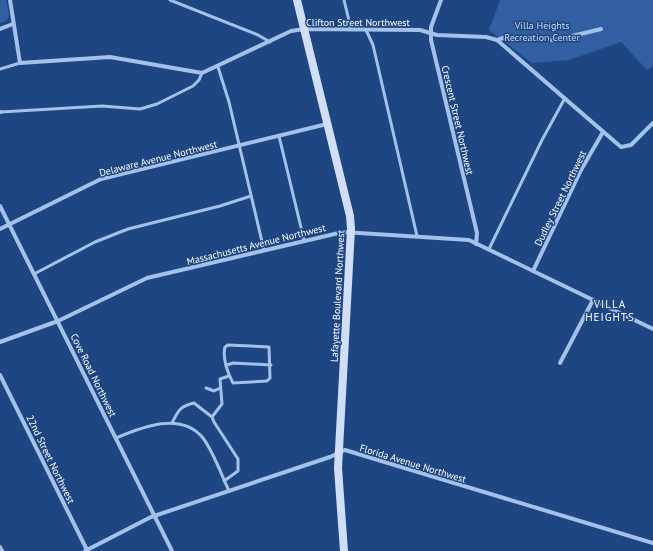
<svg xmlns="http://www.w3.org/2000/svg" width="653" height="551" font-family="'PT Sans',sans-serif">
<style>
.green{fill:#315fa1}
.lines{fill:none;stroke-linecap:round;stroke-linejoin:round}
.service{stroke:#a4c1ea;stroke-width:3}
.minor{stroke:#a4c1ea;stroke-width:4}
.secondary{stroke:#d0dff7;stroke-width:8}
.labels{text-anchor:middle;stroke-width:3;stroke-linejoin:round;paint-order:stroke}
.street-label{font-size:10px;fill:#fff;stroke:#1e4683}
.park-label{font-size:10px;fill:#c9dcf7;stroke:#1e4683}
.neighbourhood-label{font-size:11px;letter-spacing:1px;fill:#fff;stroke:#1e4683}
</style>
<rect width="100%" height="100%" fill="#1e4683"/>
<g class="green">
<polygon points="0,0 6,0 9,15 7,21 0,23"/>
<polygon points="500,0 653,0 653,66 647,70 621,42 569,60 532,63 489,30"/>
</g>
<g class="lines">
<g class="service">
<polyline points="170,0 258,35 270,42"/>
<polyline points="344,0 351,29"/>
<polyline points="366,30 373,45 417,236"/>
<polyline points="218,67 229,102 264,250"/>
<polyline points="0,69 20,63"/>
<polyline points="1,112 102,106 140,109 157,104 193,86 199,80 202,73"/>
<polyline points="279,136 304,240"/>
<polyline points="489,249 542,140 565,98"/>
<polyline points="34,274 95,242 128,229 220,206 251,196"/>
<path d="M228,345L269,347L270,378L267,381L233,383C228,374 222,358 225,347Z"/>
<polyline points="227,365 233,363 271,365"/>
<polyline points="206,388 214,391 220,388"/>
<polyline points="212,417 222,404 220,379 229,376"/>
<path d="M172,423C178,411 180,406 194,403L212,417L214,422L238,459V471L224,481"/>
<path d="M116,438C142,427 181,411 203,438C214,453 221,474 229,491"/>
</g>
<g class="minor">
<polyline points="10,0 20,63 110,57 202,73 291,31 304,29 420,30 437,35 486,37 497,40 621,147 631,145 653,123"/>
<polyline points="441,0 431,27 431,40 477,233 476,244"/>
<polyline points="0,29 13,24"/>
<polyline points="497,40 503,38 556,40 601,29"/>
<polyline points="0,112 1,112"/>
<polyline points="0,206 172,551"/>
<polyline points="0,229 101,179 327,124"/>
<polyline points="533,271 581,170 603,132"/>
<polyline points="0,342 58,321 147,278 343,232 469,240 653,329"/>
<polyline points="560,363 593,300"/>
<polyline points="0,375 87,550"/>
<polyline points="0,547 2,551"/>
<polyline points="85,551 151,517 330,457 345,450 653,543"/>
</g>
<polyline class="secondary" points="297,0 350,216 351,229 338,468 344,551"/>
</g>
<g class="labels">
<g class="street-label">
<text x="358" y="26">Clifton Street Northwest</text>
<text transform="translate(458 120) rotate(77)" y="4">Crescent Street Northwest</text>
<text transform="translate(158 158) rotate(-14)" y="4">Delaware Avenue Northwest</text>
<text transform="translate(560 198) rotate(-64)" y="4">Dudley Street Northwest</text>
<text transform="translate(256 244) rotate(-14)" y="4">Massachusetts Avenue Northwest</text>
<text transform="translate(337 296) rotate(-87)" y="4">Lafayette Boulevard Northwest</text>
<text transform="translate(94 375) rotate(64)" y="4">Cove Road Northwest</text>
<text transform="translate(51 459) rotate(64)" y="4">22nd Street Northwest</text>
<text transform="translate(413 463) rotate(17)" y="4">Florida Avenue Northwest</text>
</g>
<g class="park-label">
<text x="542" y="29">Villa Heights<tspan x="542" dy="12">Recreation Center</tspan></text>
</g>
<g class="neighbourhood-label">
<text x="610" y="308">VILLA<tspan x="610" dy="13">HEIGHTS</tspan></text>
</g>
</g>
</svg>
